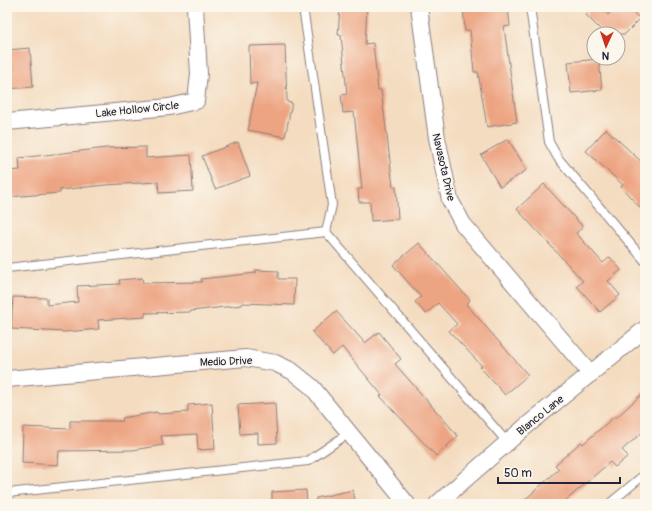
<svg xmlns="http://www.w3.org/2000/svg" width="652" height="511" font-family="Pangolin,sans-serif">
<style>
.building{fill:#eda482}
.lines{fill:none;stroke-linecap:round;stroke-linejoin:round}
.lane-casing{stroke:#8b7f7e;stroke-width:10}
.street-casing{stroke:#8b7f7e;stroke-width:18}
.lane{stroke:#fff;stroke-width:8}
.street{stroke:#fff;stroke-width:16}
.labels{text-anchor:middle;stroke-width:3;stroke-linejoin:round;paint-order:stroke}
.street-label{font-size:11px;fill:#22223b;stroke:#fbf7ec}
</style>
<rect width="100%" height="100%" fill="#fbf7ec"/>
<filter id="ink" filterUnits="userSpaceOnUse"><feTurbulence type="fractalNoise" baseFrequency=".025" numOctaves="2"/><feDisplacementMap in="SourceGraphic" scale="8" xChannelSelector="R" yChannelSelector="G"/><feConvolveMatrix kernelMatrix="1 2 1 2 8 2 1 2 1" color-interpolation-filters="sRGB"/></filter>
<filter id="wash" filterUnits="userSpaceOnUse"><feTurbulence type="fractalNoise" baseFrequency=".012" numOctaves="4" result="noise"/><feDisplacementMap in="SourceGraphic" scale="16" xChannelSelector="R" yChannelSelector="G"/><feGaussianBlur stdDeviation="0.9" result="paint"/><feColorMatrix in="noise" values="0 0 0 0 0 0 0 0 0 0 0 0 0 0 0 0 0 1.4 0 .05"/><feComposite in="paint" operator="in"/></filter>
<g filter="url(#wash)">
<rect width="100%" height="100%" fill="#f4dcc0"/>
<g id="blocks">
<g class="building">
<polygon points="340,7 367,7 365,44 373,43 378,90 381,90 387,136 393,187 396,187 398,219 371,221 370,202 359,202 358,189 362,189 354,112 343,113 341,95 347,94 341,35 338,35"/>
<polygon points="463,7 487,7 487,9 508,7 510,26 504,27 517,122 487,127 478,72 474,72 470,30 465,31"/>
<polygon points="593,7 600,7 608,15 616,7 628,7 640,19 625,34 605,34 586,15"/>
<polygon points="285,45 287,102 292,103 285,137 248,130 257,83 250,84 249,46"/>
<polygon points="30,48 33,87 7,89 7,50"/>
<polygon points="599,59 602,90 571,93 568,62"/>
<polygon points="606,129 645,165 645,213 621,187 623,185 586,151"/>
<polygon points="508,139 527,170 500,187 481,155"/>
<polygon points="238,142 250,176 215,189 202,156"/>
<polygon points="146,147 146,158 191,155 193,191 159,193 158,182 105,185 60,190 60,193 7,197 7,171 20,170 19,158 107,148"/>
<polygon points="544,184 583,227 576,233 603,263 610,257 621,270 608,281 620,295 600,312 577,286 583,281 517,209"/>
<polygon points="419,243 470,300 466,304 528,375 505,395 480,367 482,366 449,331 457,324 438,303 426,314 415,302 421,297 393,265"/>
<polygon points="256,270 278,271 278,279 295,279 294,305 242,303 242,305 191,311 191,312 145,313 145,317 98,320 99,329 65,332 11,329 13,297 47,298 47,305 78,302 77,286 120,284 119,280 142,278 143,283 202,282 201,279 256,273"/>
<polygon points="336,311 365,343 379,332 401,359 395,364 458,436 436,456 380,396 382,395 342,347 333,355 312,332"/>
<polygon points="645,391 645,430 622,450 628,456 615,467 610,462 562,504 520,504 559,469 555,465 581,442 583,444 615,416 616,418"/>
<polygon points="212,403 215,449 198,450 197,434 161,436 163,445 133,450 59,451 58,465 22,463 23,427 70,429 70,421 123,421 122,418 157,412 158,414 188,412 188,405"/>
<polygon points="275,403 277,443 258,444 258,433 240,434 238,405"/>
<polygon points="306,490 307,504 272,504 272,492"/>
<polygon points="353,490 356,504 316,504 316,498"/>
</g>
</g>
</g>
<g filter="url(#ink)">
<use href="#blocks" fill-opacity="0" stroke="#8b7f7e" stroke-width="1"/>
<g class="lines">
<defs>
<g id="lane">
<polyline points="303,7 332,205 326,232"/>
<polyline points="530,7 549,142 558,158 645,261"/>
<polyline points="7,268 326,232 507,442"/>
<polyline points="7,493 308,461 349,433"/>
<polyline points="609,504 645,474"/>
</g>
<g id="street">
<polyline points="419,7 437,138 450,200 463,224 591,374"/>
<polyline points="7,122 169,107 196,101 199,74 195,7"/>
<polyline points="7,379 246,358 275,363 292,371 312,387 407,504"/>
<polyline points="437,504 525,427 645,329"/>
</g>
</defs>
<use href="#lane" class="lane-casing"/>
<use href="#street" class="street-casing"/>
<use href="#lane" class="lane"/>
<use href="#street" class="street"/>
</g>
</g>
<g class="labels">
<g class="street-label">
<text transform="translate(137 109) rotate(-6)" y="4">Lake Hollow Circle</text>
<text transform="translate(444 167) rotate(77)" y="4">Navasota Drive</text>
<text transform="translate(226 361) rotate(-2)" y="4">Medio Drive</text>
<text transform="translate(540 415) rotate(-39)" y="4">Blanco Lane</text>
</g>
</g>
<rect width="652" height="511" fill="none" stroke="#fbf7ec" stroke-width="24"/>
<g transform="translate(606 46) rotate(183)"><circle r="19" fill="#fbf7ec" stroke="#a4a2a5"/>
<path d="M0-3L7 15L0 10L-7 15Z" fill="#c8321e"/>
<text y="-6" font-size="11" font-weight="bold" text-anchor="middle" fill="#22223b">N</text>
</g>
<path d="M498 477v6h122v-6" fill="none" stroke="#22223b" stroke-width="2"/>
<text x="504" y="477" font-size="12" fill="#22223b" stroke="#fbf7ec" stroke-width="3" paint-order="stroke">50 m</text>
</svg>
